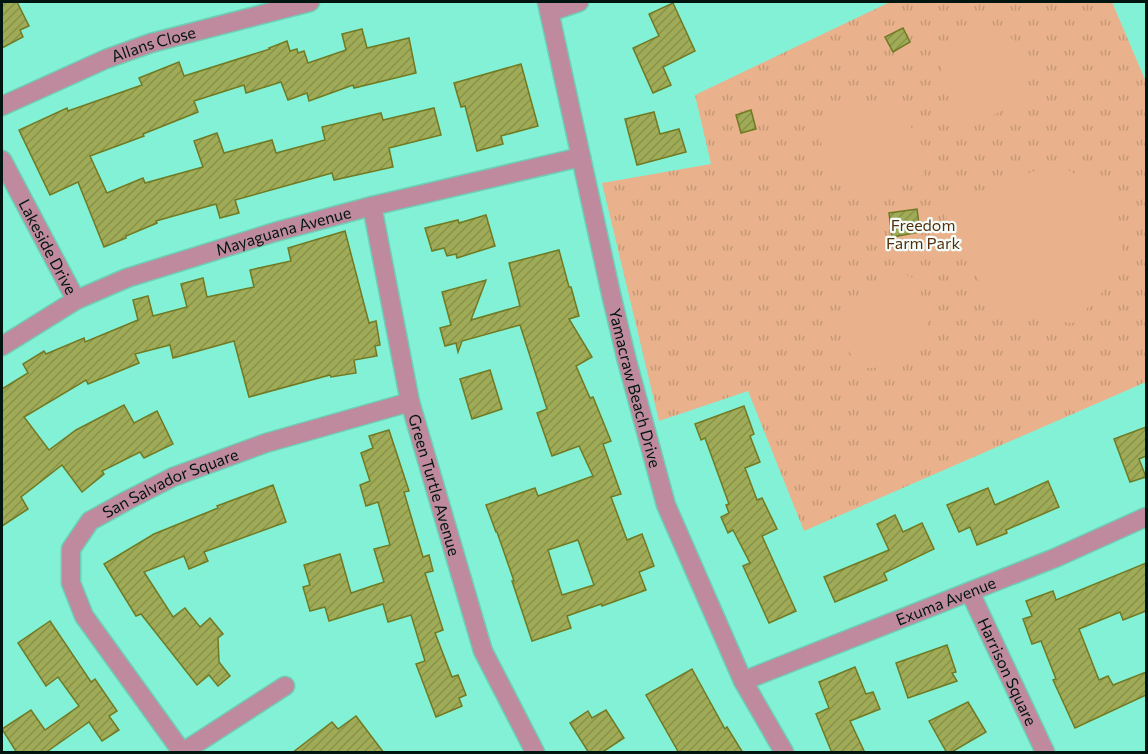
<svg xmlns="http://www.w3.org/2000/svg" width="1148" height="754" font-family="Commissioner,sans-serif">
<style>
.grass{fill:url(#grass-tufts)}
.garden{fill:#e9b28c}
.building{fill:url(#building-hatch);stroke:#707a23;stroke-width:1.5;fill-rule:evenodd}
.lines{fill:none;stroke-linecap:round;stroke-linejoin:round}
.street-casing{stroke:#6eceb6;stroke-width:21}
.street{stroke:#bf8a9d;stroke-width:18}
.labels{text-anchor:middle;stroke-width:4.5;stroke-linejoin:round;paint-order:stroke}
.street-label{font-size:16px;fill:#001510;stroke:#f3fdfa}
.park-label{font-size:16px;fill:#562e0e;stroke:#f3fdfa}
</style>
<defs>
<pattern id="grass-tufts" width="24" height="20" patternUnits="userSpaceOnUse" patternTransform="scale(1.5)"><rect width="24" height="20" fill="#e9b28c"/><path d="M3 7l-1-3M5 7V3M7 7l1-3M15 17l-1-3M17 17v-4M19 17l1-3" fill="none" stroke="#c69878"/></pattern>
<pattern id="building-hatch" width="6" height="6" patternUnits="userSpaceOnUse" patternTransform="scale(1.5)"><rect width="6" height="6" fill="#a0ab57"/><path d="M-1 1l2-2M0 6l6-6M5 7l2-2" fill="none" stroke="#88924b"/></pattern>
</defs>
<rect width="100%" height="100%" fill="#83f1d6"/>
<polygon class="grass" points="890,2 1112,2 1146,82 1146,382 804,531 748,391 659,421 602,183 711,164 695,95"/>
<g class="garden">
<polygon points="1003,28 1029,59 1022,100 971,127 955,120 941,66 967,29"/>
<polygon points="849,103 899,108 929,156 923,175 864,196 825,171 820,132"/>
<polygon points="1056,163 1116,199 1125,268 1073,323 1003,316 944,227 952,202"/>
<polygon points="902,273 918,280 930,333 903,367 862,368 841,342 850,299"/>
</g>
<g class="building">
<polygon points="2,2 17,2 29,26 20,30 23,37 2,48"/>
<polygon points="673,3 695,51 663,67 671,85 653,93 633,48 659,36 649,14"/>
<polygon points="903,28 910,42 893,52 885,37"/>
<polygon points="362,29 367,48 409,38 416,73 354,88 353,85 309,101 307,93 288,100 281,82 246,93 244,85 194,101 198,112 143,134 144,136 90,156 107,193 143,178 145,183 203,167 194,141 217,133 224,153 272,140 276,153 325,140 322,127 381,113 383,120 434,108 441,135 389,148 393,167 334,180 332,173 235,200 239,213 220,218 216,204 156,221 157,223 126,236 126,238 104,247 78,182 50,195 19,130 67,108 68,111 142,85 139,78 179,62 184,76 270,49 269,48 287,41 290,51 297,49 298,53 304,51 308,63 346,50 342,34"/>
<polygon points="521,64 538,126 501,136 503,144 477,151 465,106 461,107 454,83"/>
<polygon points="751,110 756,129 741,133 736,115"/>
<polygon points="654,112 660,134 679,129 686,152 637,165 625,119"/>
<polygon points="917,209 920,232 892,237 889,213"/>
<polygon points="486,215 495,246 457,258 456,254 447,256 444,248 432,251 425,228 458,220 459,223"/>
<polygon points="345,231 369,323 376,321 380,345 375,346 377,356 354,360 356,373 331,377 330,375 249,397 234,341 173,358 170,345 135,354 139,363 88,384 86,380 24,417 49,450 76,430 124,405 134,423 157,411 173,444 144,458 140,452 102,471 104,474 82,492 62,465 21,497 28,509 2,526 2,389 28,373 23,364 44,351 46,354 84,338 85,342 138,320 133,300 148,296 153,316 187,307 181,284 203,278 207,297 254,287 250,270 291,261 288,248"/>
<path d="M559,250L569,287H571L579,316L569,319L592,357L576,366L590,398L593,397L611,441L603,444L621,494L611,497L627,540L642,534L654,566L639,572L646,590L602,606L601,604L567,616L571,628L532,641L512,581H514L497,532H496L486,505L535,488L538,496L593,476L579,446L552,456L537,413L547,409L520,325L462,341L458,352L456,343L445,346L440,328L451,325L442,292L486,280L471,320L520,306L509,263ZM578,540L594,585L562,595L548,550Z"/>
<polygon points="490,370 502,409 472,419 460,379"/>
<polygon points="744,406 754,434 750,436 760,462 745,468 757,500 762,498 777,529 762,536 796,611 769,623 743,566 750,563 733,530 728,533 721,517 729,513 726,505 729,504 705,438 701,440 695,424"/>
<polygon points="1146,427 1146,456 1139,459 1146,477 1130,482 1114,439"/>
<polygon points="389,430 409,491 404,492 423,557 429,555 433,571 425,573 443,630 435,633 452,677 458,675 466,695 459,698 462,706 436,717 416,664 425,661 411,615 388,622 383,604 329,621 325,607 310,611 303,587 310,585 304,565 340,554 351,593 384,582 374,549 390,545 378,502 366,506 360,485 370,481 361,453 373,448 369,436"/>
<polygon points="1048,481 1059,507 1006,530 1007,533 977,545 970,527 959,532 947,505 988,488 995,505"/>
<polygon points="273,485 286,522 204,552 208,561 189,569 184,556 144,572 173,617 185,608 200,627 210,618 223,634 218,638 219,662 230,676 218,686 209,675 197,685 141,614 136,616 104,564 154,534 218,508 217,506"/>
<polygon points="895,515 903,532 922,523 934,549 884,573 887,580 835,602 824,577 889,550 877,524"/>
<polygon points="1146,563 1146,611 1123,620 1120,612 1079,629 1099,680 1108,676 1113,685 1146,672 1146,695 1075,728 1053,680 1056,679 1041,641 1032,644 1023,619 1032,616 1026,601 1053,591 1056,600"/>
<polygon points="50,621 91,682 95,679 117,711 109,716 119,730 102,741 89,722 45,753 17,753 2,729 31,710 45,730 79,706 58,677 46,686 18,643"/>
<polygon points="947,645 956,672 952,673 957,681 908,698 896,663"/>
<polygon points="855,667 866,694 873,692 880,709 850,721 865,753 832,753 816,714 829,708 819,682"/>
<polygon points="692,669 725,729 727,727 743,753 679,753 646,695"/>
<polygon points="968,702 986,732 950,753 947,753 929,721"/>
<polygon points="606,710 624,738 601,753 589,753 570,723 588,711 592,718"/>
<polygon points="356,716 384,753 292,753 332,722 338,729"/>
</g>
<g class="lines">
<defs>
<g id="street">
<path id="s1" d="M547,2L611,294L627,361L666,505L743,681L784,752"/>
<polyline points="550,12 579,2"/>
<path id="s2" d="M2,106L106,59L151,43L310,2"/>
<path id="s3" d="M2,160L76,300"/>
<path id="s4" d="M372,206L410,402L483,651L535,752"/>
<path id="s5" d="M2,346L76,300L127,278L275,232L372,206L581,157"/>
<path id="s6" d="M970,592L1045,752"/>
<path id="s7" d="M743,681L1055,558L1146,517"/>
<path id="s8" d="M182,752L84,616L71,583V549L90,521L128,500L173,477L266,443L410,402"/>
<polyline points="183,752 285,686"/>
</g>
</defs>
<use href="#street" class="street-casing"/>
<use href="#street" class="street"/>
</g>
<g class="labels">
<g class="street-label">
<text dy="6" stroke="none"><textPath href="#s2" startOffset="164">Allans Close</textPath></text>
<text dy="6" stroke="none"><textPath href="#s5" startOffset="306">Mayaguana Avenue</textPath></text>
<text dy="6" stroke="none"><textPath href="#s3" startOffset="98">Lakeside Drive</textPath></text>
<text dy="6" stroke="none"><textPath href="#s1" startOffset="396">Yamacraw Beach Drive</textPath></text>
<text dy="6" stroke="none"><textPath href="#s8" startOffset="360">San Salvador Square</textPath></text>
<text dy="6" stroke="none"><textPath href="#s4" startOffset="286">Green Turtle Avenue</textPath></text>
<text dy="6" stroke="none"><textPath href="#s7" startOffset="218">Exuma Avenue</textPath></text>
<text dy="6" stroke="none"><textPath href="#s6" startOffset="88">Harrison Square</textPath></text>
</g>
<g class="park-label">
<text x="923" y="231">Freedom<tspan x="923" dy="18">Farm Park</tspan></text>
</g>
</g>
<rect width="1148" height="754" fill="none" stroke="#001510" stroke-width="6"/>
</svg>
